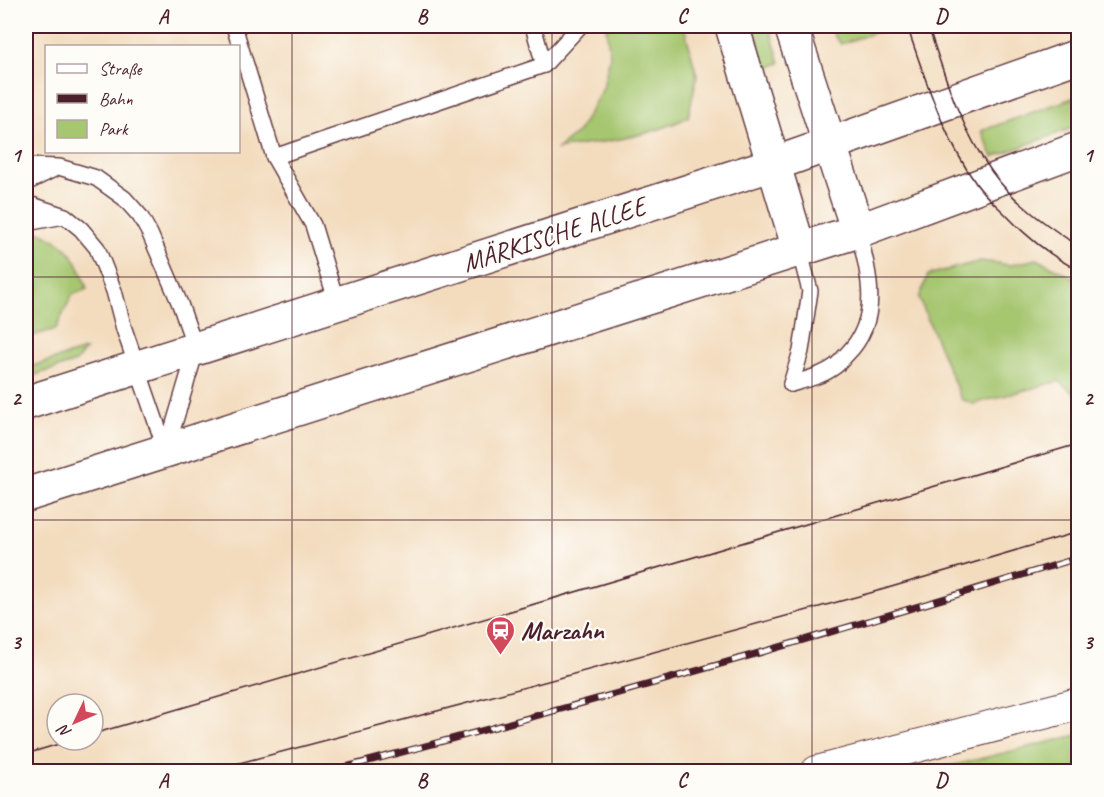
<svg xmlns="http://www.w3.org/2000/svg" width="1104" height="797" font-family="Caveat,sans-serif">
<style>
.green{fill:#a6c66f;stroke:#78724d;stroke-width:1.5}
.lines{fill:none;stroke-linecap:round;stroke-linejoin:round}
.service-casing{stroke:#633b41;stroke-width:18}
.minor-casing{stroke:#633b41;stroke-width:34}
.tertiary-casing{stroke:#633b41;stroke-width:36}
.primary-casing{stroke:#633b41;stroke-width:36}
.service{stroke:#fff;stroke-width:15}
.minor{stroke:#fff;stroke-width:32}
.tertiary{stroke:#fff;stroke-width:33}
.primary{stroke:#fff;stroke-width:33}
.tram{stroke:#4a1f2b;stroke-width:1.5}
.rail-casing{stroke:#4a1f2b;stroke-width:7}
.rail{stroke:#fdfcf7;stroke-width:4.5;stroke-dasharray:14;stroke-linecap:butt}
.grid{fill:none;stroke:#4a1f2b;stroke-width:1.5;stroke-opacity:0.55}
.labels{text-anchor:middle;stroke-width:4.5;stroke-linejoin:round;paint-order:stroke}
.street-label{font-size:26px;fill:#4a1f2b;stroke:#fdfcf7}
.poi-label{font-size:26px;font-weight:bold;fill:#4a1f2b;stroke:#fdfcf7;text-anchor:start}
.neatline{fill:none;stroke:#4a1f2b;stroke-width:2}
.grid-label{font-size:20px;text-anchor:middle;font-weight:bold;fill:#4a1f2b}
</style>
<rect width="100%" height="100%" fill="#fdfcf7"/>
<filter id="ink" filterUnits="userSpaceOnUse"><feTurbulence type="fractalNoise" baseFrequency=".0167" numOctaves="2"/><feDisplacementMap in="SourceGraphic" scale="12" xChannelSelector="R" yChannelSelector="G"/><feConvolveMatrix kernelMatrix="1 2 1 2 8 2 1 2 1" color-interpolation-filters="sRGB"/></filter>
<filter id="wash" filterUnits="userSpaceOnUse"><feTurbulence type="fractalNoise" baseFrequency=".008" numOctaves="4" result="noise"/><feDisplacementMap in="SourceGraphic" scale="24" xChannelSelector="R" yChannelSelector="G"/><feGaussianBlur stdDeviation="1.35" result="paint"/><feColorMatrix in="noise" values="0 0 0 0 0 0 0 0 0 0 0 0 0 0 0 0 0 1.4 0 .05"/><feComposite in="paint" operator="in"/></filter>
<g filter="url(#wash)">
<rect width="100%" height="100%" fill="#f3dcbe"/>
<g class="green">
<path d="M606,26H684L697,76L688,117C647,138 601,142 557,149L578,132L603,88L610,56Z"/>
<polygon points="752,26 769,26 780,63 764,69"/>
<polygon points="831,26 877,26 879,31 841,44 834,36"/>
<polygon points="1078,96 1078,126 993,157 981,131"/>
<path d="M33,229C67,243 76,253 87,289L72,295L56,329L26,338V231Z"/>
<polygon points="1037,259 1078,280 1078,393 1075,394 1059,381 973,404 961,399 919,298 928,275 981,261 1010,265"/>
<polygon points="85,350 76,362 26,378 26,368"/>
<polygon points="1078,735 1078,771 930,771"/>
</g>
</g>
<g filter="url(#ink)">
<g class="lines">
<defs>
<g id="service">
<polyline points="234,26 274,157 544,65 580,26"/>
<polyline points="533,26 544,65"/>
<polyline points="274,157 313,225 337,303"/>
<polyline points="26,166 59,167 96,178 124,198 140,216 150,234 180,304 196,350 166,451"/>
<polyline points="26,183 56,168"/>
<polyline points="26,203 65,216 81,229 97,248 114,291 124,329 166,451"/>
<polyline points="26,223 64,216"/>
<path d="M791,384C805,380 822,376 834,367C839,364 843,358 847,354C882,319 869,273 858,231"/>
<polyline points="791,384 801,351 810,291 799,249"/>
</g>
<polyline id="minor" points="817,772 1078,704"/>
<g id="tertiary">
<polyline points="732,26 799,249"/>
<polyline points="791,26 858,231"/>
</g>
<g id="primary">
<polyline points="26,403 774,164 1078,56"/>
<polyline points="26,495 858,231 1078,149"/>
</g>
</defs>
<use href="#service" class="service-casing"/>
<use href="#minor" class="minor-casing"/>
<use href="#tertiary" class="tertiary-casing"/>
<use href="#primary" class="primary-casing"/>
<use href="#service" class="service"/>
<use href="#minor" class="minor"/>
<use href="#tertiary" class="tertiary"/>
<use href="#primary" class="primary"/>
<g class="tram">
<path d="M907,26C926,81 943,137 977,185C985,196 996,205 1006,215C1027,237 1050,256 1078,270"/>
<path d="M928,26C945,76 960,128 992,172C1013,202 1048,226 1078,246"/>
<polyline points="93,734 1078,444"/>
<polyline points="26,754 72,740"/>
<polyline points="205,772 460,705 881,590 1078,532"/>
</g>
<defs>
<path id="rail" d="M327,772C579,706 830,634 1078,558"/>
</defs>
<use href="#rail" class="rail-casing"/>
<use href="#rail" class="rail"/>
</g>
</g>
<path class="grid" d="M292,26V772M552,26V772M812,26V772M26,277H1078M26,520H1078"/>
<defs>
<symbol id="station-pin" viewBox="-11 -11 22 30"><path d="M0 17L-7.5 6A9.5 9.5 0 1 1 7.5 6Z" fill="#d1495b" stroke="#fdfcf7"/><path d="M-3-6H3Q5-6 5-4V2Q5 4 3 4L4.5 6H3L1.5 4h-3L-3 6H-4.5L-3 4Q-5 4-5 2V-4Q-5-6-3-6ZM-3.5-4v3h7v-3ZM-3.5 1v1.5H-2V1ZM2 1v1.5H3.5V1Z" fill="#fff"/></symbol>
</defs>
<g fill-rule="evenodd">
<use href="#station-pin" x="484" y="614" width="33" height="45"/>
</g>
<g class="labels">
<g class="street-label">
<text transform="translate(554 234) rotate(-18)" y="9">MÄRKISCHE ALLEE</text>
</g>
<g class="poi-label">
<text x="521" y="639">Marzahn</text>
</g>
</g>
<rect width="1104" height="797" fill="none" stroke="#fdfcf7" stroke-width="66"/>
<rect x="45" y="45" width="195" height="108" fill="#fdfcf7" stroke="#b5a4a5" stroke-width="1.5"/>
<rect x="57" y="64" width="30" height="9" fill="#ffffff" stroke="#b5a4a5" stroke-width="1.5"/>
<text x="99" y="75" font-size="18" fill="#4a1f2b">Straße</text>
<rect x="57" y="94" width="30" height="9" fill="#4a1f2b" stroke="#b5a4a5" stroke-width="1.5"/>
<text x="99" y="105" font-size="18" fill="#4a1f2b">Bahn</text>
<rect x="57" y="120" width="30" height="18" fill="#a6c66f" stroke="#b5a4a5" stroke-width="1.5"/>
<text x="99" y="135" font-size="18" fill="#4a1f2b">Park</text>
<g transform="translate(75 722) rotate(226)"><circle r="28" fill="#fdfcf7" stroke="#b5a4a5" stroke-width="1.5"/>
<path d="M0-4.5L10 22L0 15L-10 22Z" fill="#d1495b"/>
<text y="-9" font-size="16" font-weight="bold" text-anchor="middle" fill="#4a1f2b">N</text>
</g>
<rect x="33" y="33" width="1038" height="731" class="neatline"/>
<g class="grid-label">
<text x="163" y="23">A</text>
<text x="422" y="23">B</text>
<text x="682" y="23">C</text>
<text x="941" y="23">D</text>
<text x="16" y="162">1</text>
<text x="1088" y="162">1</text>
<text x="16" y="405">2</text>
<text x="1088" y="405">2</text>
<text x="16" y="649">3</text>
<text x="1088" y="649">3</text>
<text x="163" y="787">A</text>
<text x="422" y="787">B</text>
<text x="682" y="787">C</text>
<text x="941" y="787">D</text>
</g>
</svg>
